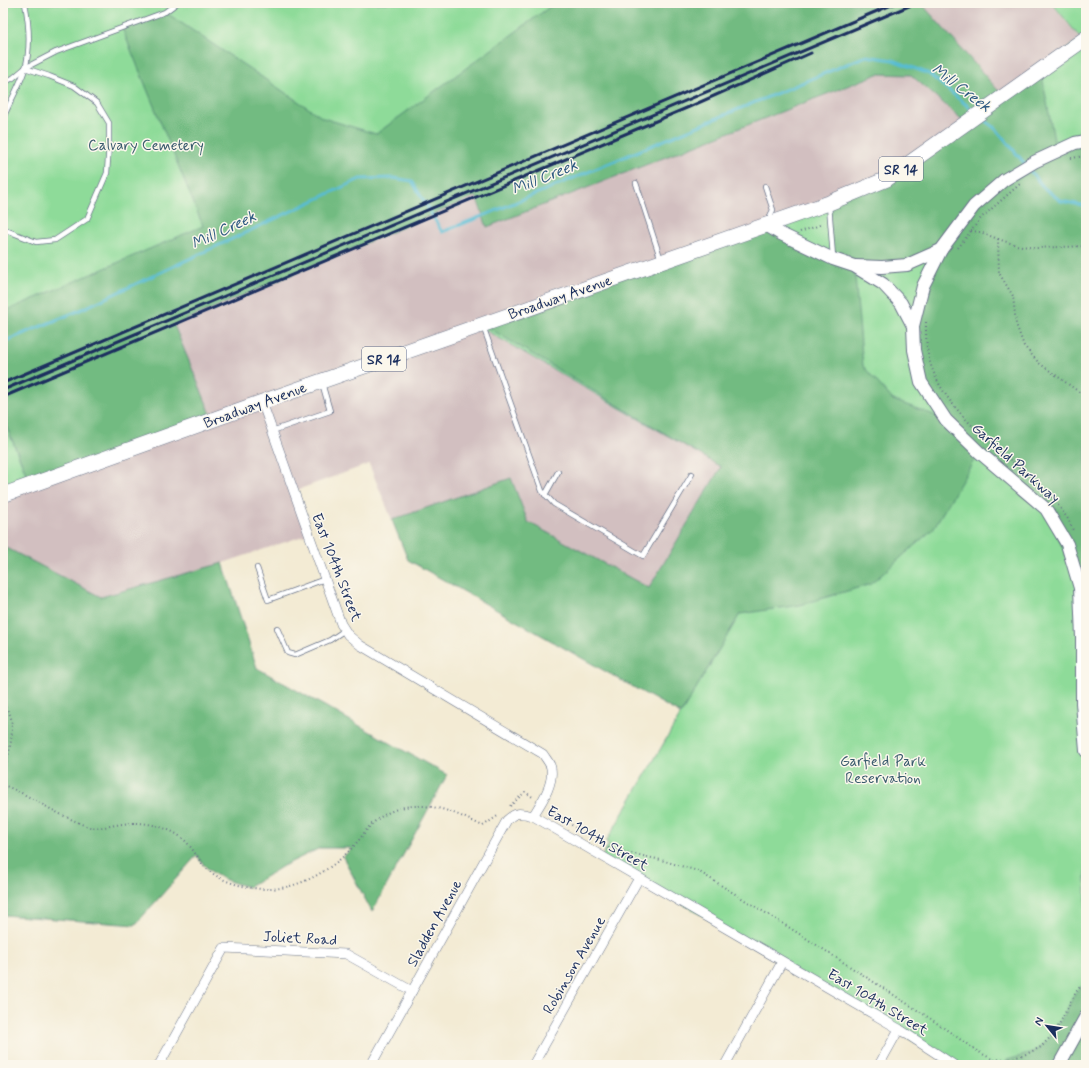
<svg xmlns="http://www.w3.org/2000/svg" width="1089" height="1068" font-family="Mynerve,sans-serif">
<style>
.industrial{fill:#d2bfc0}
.green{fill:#8edb99;stroke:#54857c}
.forest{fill:#72bb81;stroke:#467570;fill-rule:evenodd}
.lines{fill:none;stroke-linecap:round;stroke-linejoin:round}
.stream{stroke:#56bcd4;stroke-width:3}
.service-casing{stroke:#677187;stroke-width:6}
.minor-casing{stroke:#677187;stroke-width:10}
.tertiary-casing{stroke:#677187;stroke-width:14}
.primary-casing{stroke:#677187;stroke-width:16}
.path{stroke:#677187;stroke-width:2;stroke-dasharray:1 3;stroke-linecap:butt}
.service{stroke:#fff;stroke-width:4.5}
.minor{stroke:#fff;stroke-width:9}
.tertiary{stroke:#fff;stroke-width:12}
.primary{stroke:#fff;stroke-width:15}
.rail{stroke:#1b2f5e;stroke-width:3}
.labels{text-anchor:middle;stroke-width:3;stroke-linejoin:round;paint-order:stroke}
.shield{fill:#fbf7ec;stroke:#5e6b89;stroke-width:1}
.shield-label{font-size:14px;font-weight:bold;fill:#1b2f5e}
.park-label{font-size:15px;fill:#385a6d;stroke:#fbf7ec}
.street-label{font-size:15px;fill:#1b2f5e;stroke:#fbf7ec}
.water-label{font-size:16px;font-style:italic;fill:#2d5981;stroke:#fbf7ec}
</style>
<rect width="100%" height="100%" fill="#fbf7ec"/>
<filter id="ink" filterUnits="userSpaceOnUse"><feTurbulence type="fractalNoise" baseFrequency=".025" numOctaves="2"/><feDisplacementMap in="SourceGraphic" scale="8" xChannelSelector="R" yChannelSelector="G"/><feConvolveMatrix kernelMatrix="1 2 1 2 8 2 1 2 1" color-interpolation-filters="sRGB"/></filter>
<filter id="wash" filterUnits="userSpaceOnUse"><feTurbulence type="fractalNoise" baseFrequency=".012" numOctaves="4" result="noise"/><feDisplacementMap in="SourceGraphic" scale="16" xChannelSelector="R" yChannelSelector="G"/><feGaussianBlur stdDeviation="0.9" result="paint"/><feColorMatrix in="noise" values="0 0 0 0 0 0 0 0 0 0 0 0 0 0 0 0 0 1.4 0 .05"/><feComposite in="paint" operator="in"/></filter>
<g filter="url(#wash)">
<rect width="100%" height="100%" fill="#f3ebd4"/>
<g class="industrial">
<polygon points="921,3 1051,3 1080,39 1003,96"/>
<polygon points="879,74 911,75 966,123 887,179 480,327 721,467 649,588 528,522 511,478 392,520 369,464 294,491 309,534 223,563 101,597 3,546 3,495 31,485 3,419 3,390 473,191 487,227"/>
</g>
<g class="green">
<polygon points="3,3 828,3 3,362"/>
<polygon points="1052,3 1086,3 1086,1065 954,1065 602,856 609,844 606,842 799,512 480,327 871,190 1081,39"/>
<polygon points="3,419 31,485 3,495"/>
</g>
<g class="forest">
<path d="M555,3H921L1003,96L1041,70L1056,151L1086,141V751L1080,588L1046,509L979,452L933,529L871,584L800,605L740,614L681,714L408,560L392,520L511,478L528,522L649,588L721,467L482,324L766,225L833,259L829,203L887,179L966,123L911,75L878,74L487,227L476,196L174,325L213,419L31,485L3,418V312L203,226L122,28L165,12L323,118L376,134ZM940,251L913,326L921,382L945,419L893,400L863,366L854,266L907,265Z"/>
<path d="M3,546L101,597L223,563L257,668L447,775L372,912L343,857L352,848H320L283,866L249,887C233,883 216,878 204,865C201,863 199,858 197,855L135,925L3,915Z"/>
<path d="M1086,986V1065H1005L1007,1060C1018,1057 1033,1054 1042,1046C1058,1032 1065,1011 1076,992L1080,987Z"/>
</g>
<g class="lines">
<g class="stream">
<polyline points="981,117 997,130 1025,164"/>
<polyline points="1028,168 1044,188 1061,201 1086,206"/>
<polyline points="3,342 78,311 360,179 393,178 412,181 442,232 490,213 866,56 893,60 929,74 975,112"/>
</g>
</g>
</g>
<g filter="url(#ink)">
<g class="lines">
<defs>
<g id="service">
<polyline points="3,83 13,78 25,68 56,52 165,12 177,3"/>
<path d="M3,118C10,102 20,85 25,69C31,48 29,24 25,3"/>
<polyline points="636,183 661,260"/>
<polyline points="765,186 773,210 768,220"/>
<polyline points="829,205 833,257"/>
<polyline points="3,229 36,242 55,240 87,219 107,173 109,144 109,123 97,103 74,86 49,76 25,68"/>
<polyline points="483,326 542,491 554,504 643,556 692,474"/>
<polyline points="272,431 330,411 322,383"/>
<polyline points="545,495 558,472"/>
<polyline points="257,568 268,600 325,579"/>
<polyline points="277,628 288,653 295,655 330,640 345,630"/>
</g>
<g id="minor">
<path d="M262,402L341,624L348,635L360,645L543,754C546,759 550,763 551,768C554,785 541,803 533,816"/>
<polyline points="159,1065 224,948 346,954 412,991"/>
<path d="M371,1065L507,820C517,811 520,813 533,816L899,1029L954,1065"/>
<polyline points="533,1065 639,878"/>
<polyline points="725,1065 782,962"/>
<polyline points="879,1065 899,1029"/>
</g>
<g id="tertiary">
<polyline points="766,225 781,234 833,259 854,266 883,284 901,303 913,326 914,350 921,382 946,420 979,452 1046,509 1067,544 1080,588 1082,638 1082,703 1086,751"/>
<polyline points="856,266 882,267 907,265 941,250 974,206 1004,180 1034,162 1075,143 1086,141"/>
<polyline points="913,326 923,286 941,250"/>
<polyline points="1059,1065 1086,1016"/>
</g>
<polyline id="primary" points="3,495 262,402 829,203 887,179 1086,38"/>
</defs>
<use href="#service" class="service-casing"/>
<use href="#minor" class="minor-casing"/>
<use href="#tertiary" class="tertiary-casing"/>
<use href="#primary" class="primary-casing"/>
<g class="path">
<polyline points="1071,158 1086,156"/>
<polyline points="971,231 980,232 998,239 999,273 1013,296 1016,324 1024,346 1039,363 1086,397"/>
<polyline points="800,232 820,225"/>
<polyline points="998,239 1016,245 1035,248 1086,246"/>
<polyline points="958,248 981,218 1020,184"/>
<path d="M926,322C926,335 926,349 930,362C942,404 983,436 1015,464C1028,475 1044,487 1055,501"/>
<polyline points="1058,505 1068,519 1073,530"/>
<path d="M3,704C6,708 10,713 11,718C14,732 9,758 3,771"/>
<path d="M3,785C28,794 49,810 73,820C78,822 84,826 90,827C102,829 112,825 123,824C141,821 162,825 178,835C190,843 195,854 203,865C217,881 245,889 267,889C299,889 330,871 352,848C358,842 363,834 369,827C382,813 401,805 420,806C443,806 463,817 483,826L499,815"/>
<polyline points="510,806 525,792 534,798"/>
<polyline points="549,808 581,832"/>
<polyline points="608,848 661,860 698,871 798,933 931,1019 977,1051 992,1059 1007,1060 1026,1054 1041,1047 1055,1032 1076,992 1080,987 1086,986"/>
<polyline points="988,1065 992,1059"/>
</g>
<use href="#service" class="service"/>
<use href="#minor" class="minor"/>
<use href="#tertiary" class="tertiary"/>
<use href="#primary" class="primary"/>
<g class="rail">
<polyline points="3,383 896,3"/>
<polyline points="3,390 916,3"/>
<polyline points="3,397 689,107 811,53"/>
</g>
</g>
</g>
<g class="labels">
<g class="shield">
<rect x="879" y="157" width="44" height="24" rx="3"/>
<rect x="362" y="347" width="44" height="24" rx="3"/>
</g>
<g class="shield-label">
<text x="901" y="174">SR 14</text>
<text x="384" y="364">SR 14</text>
</g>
<g class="park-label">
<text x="146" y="150">Calvary Cemetery</text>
<text x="883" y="766">Garfield Park<tspan x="883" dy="17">Reservation</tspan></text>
</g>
<g class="street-label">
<text transform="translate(560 297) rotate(-19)" y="5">Broadway Avenue</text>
<text transform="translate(255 405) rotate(-20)" y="5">Broadway Avenue</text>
<text transform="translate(1016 463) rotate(42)" y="5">Garfield Parkway</text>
<text transform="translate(337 567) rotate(69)" y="5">East 104th Street</text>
<text transform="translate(598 838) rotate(30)" y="5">East 104th Street</text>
<text transform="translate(434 923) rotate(-61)" y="5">Sladden Avenue</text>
<text transform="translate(300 938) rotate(3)" y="5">Joliet Road</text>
<text transform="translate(574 965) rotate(-60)" y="5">Robinson Avenue</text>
<text transform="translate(878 1002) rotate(31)" y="5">East 104th Street</text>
</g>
<g class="water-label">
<text transform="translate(962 87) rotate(37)" y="6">Mill Creek</text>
<text transform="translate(544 176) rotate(-22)" y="6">Mill Creek</text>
<text transform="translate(223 229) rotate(-25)" y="6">Mill Creek</text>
</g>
</g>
<rect width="1089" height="1068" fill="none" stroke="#fbf7ec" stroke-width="16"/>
<g transform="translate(1047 1026) rotate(300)" stroke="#fbf7ec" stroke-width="3" paint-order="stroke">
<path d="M0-3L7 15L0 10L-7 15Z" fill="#1b2f5e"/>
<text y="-6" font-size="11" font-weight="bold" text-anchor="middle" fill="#1b2f5e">N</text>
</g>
</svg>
